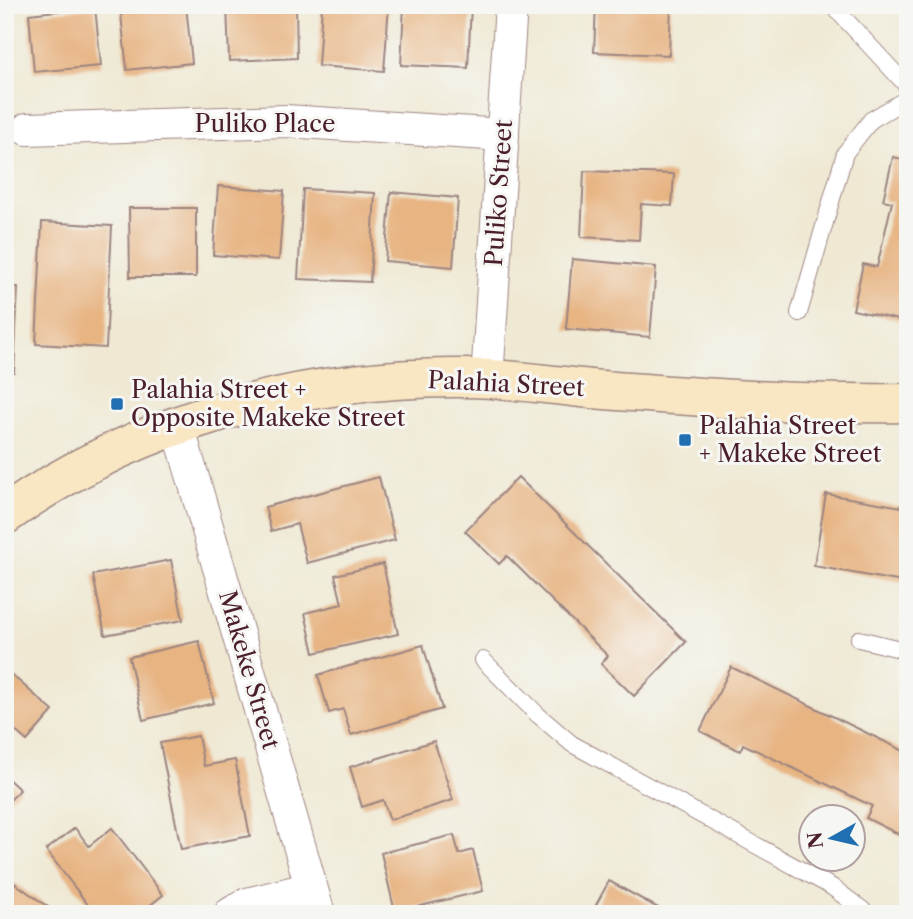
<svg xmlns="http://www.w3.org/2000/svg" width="913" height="919" font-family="'Libre Caslon Text',serif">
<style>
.building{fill:#e7b482}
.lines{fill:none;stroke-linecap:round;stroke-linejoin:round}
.lane-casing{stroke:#9c8480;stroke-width:18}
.street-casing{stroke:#9c8480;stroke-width:34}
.secondary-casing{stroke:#9c8480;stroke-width:41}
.lane{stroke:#fff;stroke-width:16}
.street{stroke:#fff;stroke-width:32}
.secondary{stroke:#f9e7c3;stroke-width:38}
.poi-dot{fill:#1f6fb2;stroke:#f6f6f2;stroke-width:2.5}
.labels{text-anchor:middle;stroke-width:6;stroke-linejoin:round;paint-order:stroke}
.street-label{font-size:24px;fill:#4a1f2b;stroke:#f6f6f2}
.poi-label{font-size:24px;fill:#4a1f2b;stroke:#f6f6f2;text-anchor:start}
</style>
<rect width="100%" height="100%" fill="#f6f6f2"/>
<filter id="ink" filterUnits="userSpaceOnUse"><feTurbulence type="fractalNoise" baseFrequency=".0143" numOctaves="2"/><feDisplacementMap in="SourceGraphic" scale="14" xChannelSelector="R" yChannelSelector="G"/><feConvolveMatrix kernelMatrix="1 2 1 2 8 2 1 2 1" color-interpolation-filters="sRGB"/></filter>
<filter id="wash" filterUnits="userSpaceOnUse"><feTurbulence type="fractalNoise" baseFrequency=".00686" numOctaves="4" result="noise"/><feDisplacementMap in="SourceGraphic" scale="28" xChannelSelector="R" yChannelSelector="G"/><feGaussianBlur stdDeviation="1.57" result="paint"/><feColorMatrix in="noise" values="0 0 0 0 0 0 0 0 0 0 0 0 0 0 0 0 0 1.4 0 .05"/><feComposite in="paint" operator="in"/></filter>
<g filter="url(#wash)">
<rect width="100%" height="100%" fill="#efe9d4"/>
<g id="blocks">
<g class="building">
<polygon points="120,5 186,5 192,63 127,70"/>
<polygon points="227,5 296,5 297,58 229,61"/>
<polygon points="322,5 389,5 384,71 318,66"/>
<polygon points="404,5 471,5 468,68 401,65"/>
<polygon points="596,5 671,5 669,55 594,52"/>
<polygon points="95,7 101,66 34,72 29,14"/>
<polygon points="893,157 908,160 908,322 853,310 863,264 877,267 892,202 883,200"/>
<polygon points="584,171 674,174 672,206 641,204 639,240 581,237"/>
<polygon points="218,186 284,191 279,260 213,255"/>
<polygon points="303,189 375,193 370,282 298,279"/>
<polygon points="391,192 458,198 453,267 385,261"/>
<polygon points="129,208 196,208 196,277 130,277"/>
<polygon points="42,222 112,226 106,348 36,344"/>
<polygon points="572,259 656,267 650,337 566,329"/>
<polygon points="5,287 18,287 14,372 5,371"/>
<polygon points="379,477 395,540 307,563 297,524 271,531 265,507"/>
<polygon points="518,477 686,642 634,696 601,664 608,656 507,556 499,564 465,531"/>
<polygon points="826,494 908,508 908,583 814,566"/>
<polygon points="171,560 183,620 105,635 93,575"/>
<polygon points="383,564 398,634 314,653 305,613 342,604 335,575"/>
<polygon points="199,641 214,703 143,720 129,657"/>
<polygon points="423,645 442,709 351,735 343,709 329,713 318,675"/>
<polygon points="731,667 908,753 908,839 866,818 872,806 743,744 740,751 700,731"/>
<polygon points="5,669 53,711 27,741 5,722"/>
<polygon points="198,736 204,766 235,760 250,836 181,849 160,743"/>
<polygon points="434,741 453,800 390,820 383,800 362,807 350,767"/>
<polygon points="5,776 20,790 5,805"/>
<polygon points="75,828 89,846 112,828 163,895 139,914 95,914 46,850"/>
<polygon points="454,835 459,854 473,850 483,891 395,912 381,853"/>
<polygon points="9,879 58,914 5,914 5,885"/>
<polygon points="609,881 669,914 591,914"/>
</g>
</g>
</g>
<g filter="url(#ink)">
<use href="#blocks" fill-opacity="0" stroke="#9c8480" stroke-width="2"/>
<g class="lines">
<defs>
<g id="lane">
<polyline points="832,5 908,87"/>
<polyline points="799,313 845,153 871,120 908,98"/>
<polyline points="859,639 908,651"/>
<polyline points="483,660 538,715 572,744 832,887 868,914"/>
</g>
<g id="street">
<polyline points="27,129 286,121 503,135"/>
<polyline points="487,380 511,5"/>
<polyline points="178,426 319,914"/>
<polyline points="230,914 247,904 311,888"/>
</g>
<path id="secondary" d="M5,515C136,421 304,376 464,378C506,378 549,385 591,389C697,397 801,405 908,403"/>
</defs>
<use href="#lane" class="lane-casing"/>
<use href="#street" class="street-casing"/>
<use href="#secondary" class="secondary-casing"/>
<use href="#lane" class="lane"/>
<use href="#street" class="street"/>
<use href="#secondary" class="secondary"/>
</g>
</g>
<g class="poi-dot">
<rect x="110" y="397" width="14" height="14" rx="3.5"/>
<rect x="678" y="433" width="14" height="14" rx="3.5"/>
</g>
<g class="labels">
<g class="street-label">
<text x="265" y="132">Puliko Place</text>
<text transform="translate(499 193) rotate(-86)" y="8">Puliko Street</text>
<text transform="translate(506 384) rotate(3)" y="8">Palahia Street</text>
<text transform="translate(249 670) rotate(74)" y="8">Makeke Street</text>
</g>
<g class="poi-label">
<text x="131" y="398">Palahia Street +<tspan x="131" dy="28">Opposite Makeke Street</tspan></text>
<text x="699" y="434">Palahia Street<tspan x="699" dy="28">+ Makeke Street</tspan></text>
</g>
</g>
<rect width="913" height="919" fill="none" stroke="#f6f6f2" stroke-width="28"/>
<g transform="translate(832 838) rotate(262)"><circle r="33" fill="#f6f6f2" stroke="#b1a0a2" stroke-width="2"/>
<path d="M0-5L12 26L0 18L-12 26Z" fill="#1f6fb2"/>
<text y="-10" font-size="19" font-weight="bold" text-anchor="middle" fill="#4a1f2b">N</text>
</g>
</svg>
